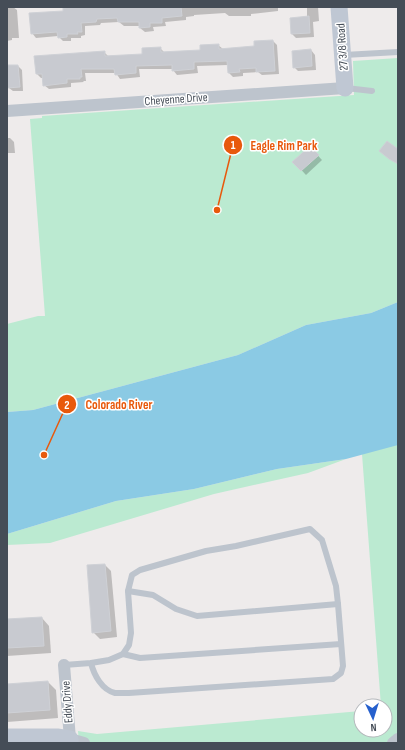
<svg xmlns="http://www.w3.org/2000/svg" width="405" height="750" font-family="'Sofia Sans Condensed',sans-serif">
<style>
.green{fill:#bbead1}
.water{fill:#8bcae4}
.shadow{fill:#0003}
.building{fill:#c8cad0;stroke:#cfd1d6}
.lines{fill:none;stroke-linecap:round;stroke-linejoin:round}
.lane{stroke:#bdc4cd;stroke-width:6}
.street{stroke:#bdc4cd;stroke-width:12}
.secondary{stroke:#bfc7d3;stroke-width:17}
.labels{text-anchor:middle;stroke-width:3;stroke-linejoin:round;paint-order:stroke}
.street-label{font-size:12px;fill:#454d57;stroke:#fff}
.leader{fill:none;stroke:#e8590c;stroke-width:1.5}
.callout-dot{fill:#e8590c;stroke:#fff;stroke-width:1.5}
.mark-label{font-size:12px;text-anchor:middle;font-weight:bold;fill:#fff}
.callout-label{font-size:13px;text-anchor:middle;font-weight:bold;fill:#e8590c;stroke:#fff;stroke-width:3;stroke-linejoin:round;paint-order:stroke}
</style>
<rect width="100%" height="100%" fill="#eeebeb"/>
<g class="green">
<polygon points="398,58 398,302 371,313 306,325 238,355 33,410 7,412 7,324 38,316 45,316 30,119 42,118 42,116 354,95 353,61"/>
<polygon points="398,444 398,743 79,743 78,731 97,734 361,711 361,730 385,730 385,706 381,706 362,454"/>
<polygon points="346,459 308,473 214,494 50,543 7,545 7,534 116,501 194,489 277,469"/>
</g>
<polygon class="water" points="398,302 398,445 346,459 277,469 194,489 116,501 7,534 7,412 33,410 238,355 306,325 371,313"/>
<g class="shadow">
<polygon points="7,7 13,7 17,10 19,38 12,38 12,40 7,41"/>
<polygon points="83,7 278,7 278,11 251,14 251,16 229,16 225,13 194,15 194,16 186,17 186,20 165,22 166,26 153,27 154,31 145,32 140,28 140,26 124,26 119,22 101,23 100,25 85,26 85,35 81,36 81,38 71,38 71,41 63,41 58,36 36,38 32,33 64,12"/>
<polygon points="307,7 318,7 319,21 313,22 314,37 296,38 292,34 291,19 307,17"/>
<polygon points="273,41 277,45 279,74 262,75 258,72 243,73 243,76 233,77 229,73 228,65 197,66 198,73 177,75 173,70 173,69 139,69 140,77 120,79 116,73 85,73 86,81 83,81 84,82 71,83 71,87 49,89 44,85 44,78 41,78 37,74 104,52 108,56 143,55 160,48 164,52 201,51 218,45 223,49 255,47"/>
<polygon points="311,50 315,55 316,70 298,71 294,67"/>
<polygon points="7,66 18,66 22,70 23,91 13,91 9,88 7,88"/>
<polygon points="7,138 10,138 14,142 15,153 8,153 8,158 7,158"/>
<polygon points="310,147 322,160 306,175 294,162"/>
<polygon points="105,565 111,571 117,637 100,639 93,632"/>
<polygon points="42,618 49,626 51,653 7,656 7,620"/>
<polygon points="48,682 56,690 58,718 7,722 7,685"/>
</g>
<g class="building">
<polygon points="71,7 181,7 182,16 162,18 162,23 150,23 150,27 139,28 139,22 118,22 117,18 97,19 96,22 81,23 82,32 77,32 78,34 67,34 67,37 58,38 57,32 31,34 29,13 63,11 63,8"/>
<polygon points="309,16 310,33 291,34 290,18"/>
<polygon points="273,40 275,71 256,72 256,68 239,69 240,72 228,73 227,61 194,62 194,69 172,71 172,65 136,66 136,73 115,75 114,69 81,69 82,77 80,77 80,79 67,79 67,83 43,86 42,74 36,74 34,56 105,51 105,56 142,54 142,48 161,47 161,52 200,50 200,45 219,44 219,49 254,46 254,41"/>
<polygon points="311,49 312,66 293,68 292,51"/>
<polygon points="7,65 18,65 20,87 7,88"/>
<polygon points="387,141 398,149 398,164 389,159 379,151"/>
<polygon points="310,146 319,155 301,171 292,162"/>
<polygon points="105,564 111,631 92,633 87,565"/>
<polygon points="42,617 44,646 7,648 7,619"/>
<polygon points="48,681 50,710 7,713 7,684"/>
</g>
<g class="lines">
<g class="lane">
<polyline points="344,55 398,52"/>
<polyline points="346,88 372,91"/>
<polyline points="128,591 153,595 176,609 197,616 338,604"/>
<polyline points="123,654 140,658 341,644"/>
<path d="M64,665L91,663L109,660L123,654L129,645L131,633L128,591L132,575L140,570L206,551L236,546L310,529L322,540L336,586L338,604L343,666L341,673L333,679L129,693C125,693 120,693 115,693C102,690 94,675 91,663"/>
</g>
<g class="street">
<polyline points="7,111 345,88"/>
<polyline points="64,665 70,739 84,743"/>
<polyline points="393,743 398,739"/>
</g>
<g class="secondary">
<polyline points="339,7 345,88"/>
<polyline points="7,737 57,737 70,739 70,743"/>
</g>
</g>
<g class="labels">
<g class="street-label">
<text transform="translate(342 47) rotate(-94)" y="4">27 3/8 Road</text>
<text transform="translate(176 99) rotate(-4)" y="4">Cheyenne Drive</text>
<text transform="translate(67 702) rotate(-94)" y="4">Eddy Drive</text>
</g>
</g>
<path class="leader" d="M217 210L233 145M44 455L67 404"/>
<g class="callout-dot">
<circle cx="217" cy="210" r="4"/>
<circle cx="44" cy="455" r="4"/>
<circle cx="233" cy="145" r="10"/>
<circle cx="67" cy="404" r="10"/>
</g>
<g class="mark-label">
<text x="233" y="149">1</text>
<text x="67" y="409">2</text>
</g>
<g class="callout-label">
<text x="284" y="150">Eagle Rim Park</text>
<text x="119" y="409">Colorado River</text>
</g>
<rect width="405" height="750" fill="none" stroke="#454d57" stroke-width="16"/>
<g transform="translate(373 718) rotate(176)"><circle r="19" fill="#ffffff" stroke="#b5b8bc"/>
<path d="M0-3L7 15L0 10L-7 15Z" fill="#2660cd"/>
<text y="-6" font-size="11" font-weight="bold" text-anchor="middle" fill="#454d57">N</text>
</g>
</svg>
